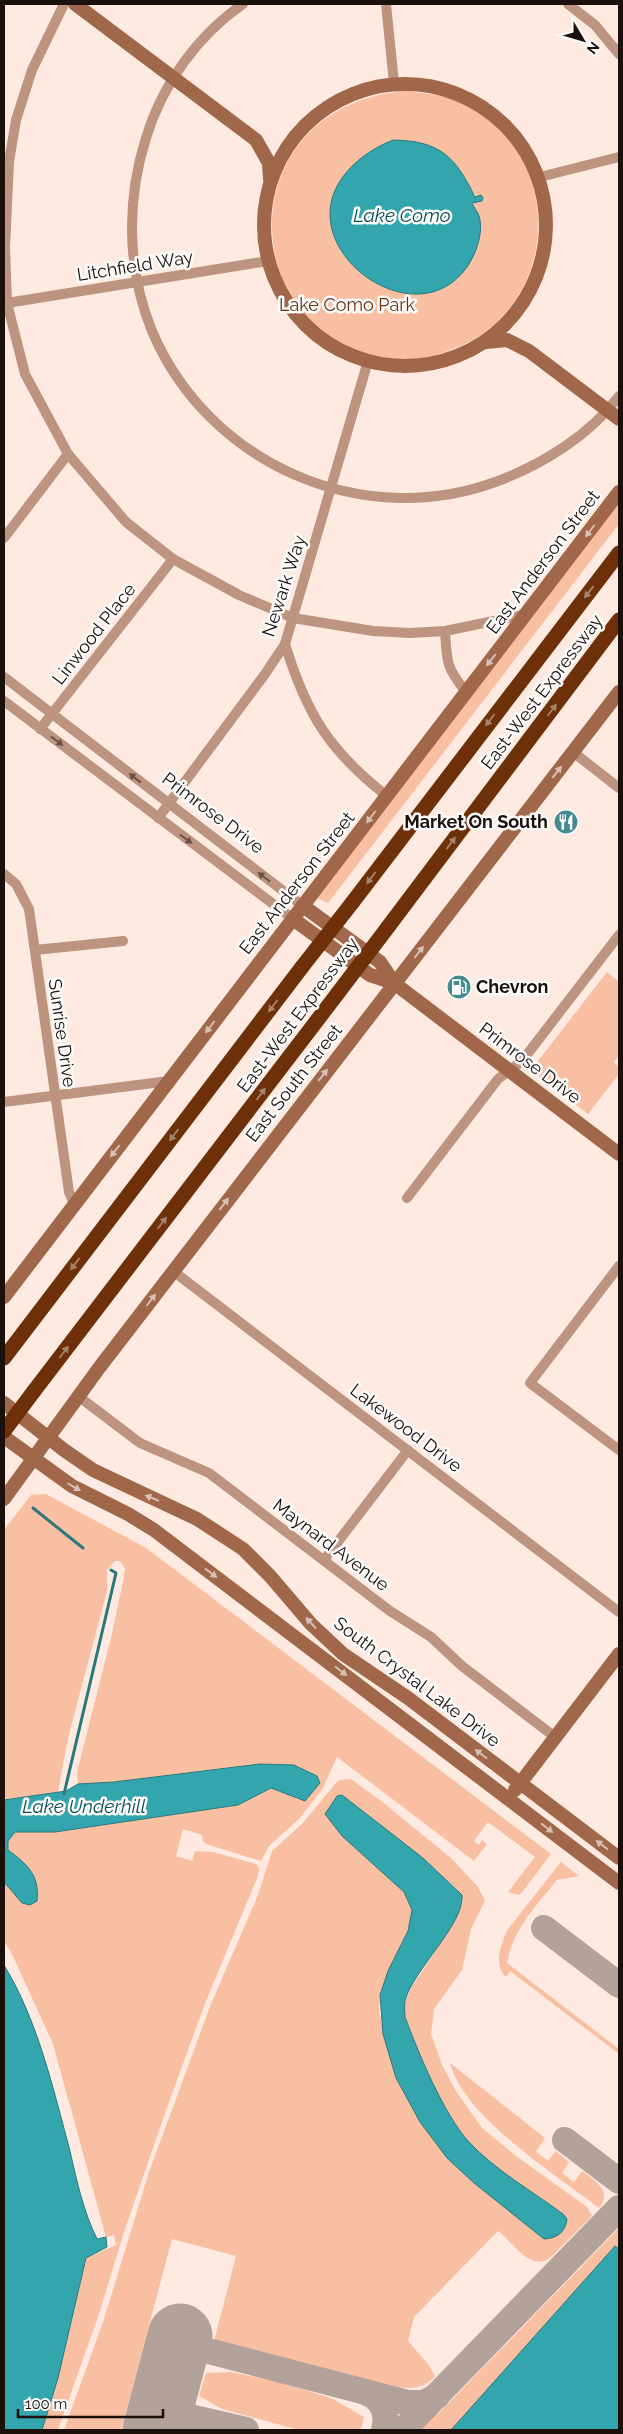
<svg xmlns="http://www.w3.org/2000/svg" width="623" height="2434" font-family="Raleway,sans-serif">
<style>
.green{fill:#f8bfa2;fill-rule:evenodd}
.water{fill:#32a5ad;stroke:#2b787c}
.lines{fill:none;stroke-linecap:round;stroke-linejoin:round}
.stream{stroke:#2b787c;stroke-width:3}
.taxiway{stroke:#b2a299;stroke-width:26}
.runway{stroke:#b2a299;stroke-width:65}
.street{stroke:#bc9480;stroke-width:10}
.secondary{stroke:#a0674a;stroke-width:14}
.highway{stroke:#6e3009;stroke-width:15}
.highway-bridge{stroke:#6e3009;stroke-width:15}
.oneway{fill:#d7c0b5}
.oneway2{fill:#a7826a}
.oneway3{fill:#6c5246}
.labels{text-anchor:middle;stroke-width:5;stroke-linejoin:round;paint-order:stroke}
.street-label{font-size:18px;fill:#1b100b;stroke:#fcfcfc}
.park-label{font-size:18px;fill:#69300e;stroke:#fcfcfc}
.poi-label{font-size:18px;font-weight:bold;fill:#1b100b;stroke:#fcfcfc;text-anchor:end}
.water-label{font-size:19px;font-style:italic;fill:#0b4e52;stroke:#fcfcfc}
</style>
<rect width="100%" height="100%" fill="#feeae0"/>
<g class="green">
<path d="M404,91C422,93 438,94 454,100C568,143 565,307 453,349C440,354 426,359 412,359C238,365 216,109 404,91ZM437,148C447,157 456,165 464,176C471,186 472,195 482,201L471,203C474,207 478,212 479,216C483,230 477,245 472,257C444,319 370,293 339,249Z"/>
<polygon points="619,501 619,524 328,903 317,898"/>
<polygon points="607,972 619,982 619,1055 614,1062 619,1067 619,1074 588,1114 531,1070"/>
<polygon points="46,1494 146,1548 551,1854 523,1891 519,1895 508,1892 535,1857 488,1822 474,1841 479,1845 482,1840 487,1844 474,1861 337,1757 323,1788 300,1818 269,1846 261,1861 206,1844 203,1841 202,1835 183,1829 176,1856 192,1861 195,1851 213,1852 256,1864 259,1868 258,1876 206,2001 169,2102 124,2232 100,2311 58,2430 41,2430 63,2358 86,2258 116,2245 114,2235 106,2237 53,2044 12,1954 4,1941 4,1882 14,1895 25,1863 8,1850 8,1841 15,1832 55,1832 238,1805 271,1788 289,1794 299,1800 304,1770 294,1765 260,1764 114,1782 78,1784 77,1772 111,1638 124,1577 125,1568 120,1561 115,1561 107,1570 107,1591 68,1738 58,1792 4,1800 4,1530 31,1495"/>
<path d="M351,1779L385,1804L452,1859L478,1887L485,1901L471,1929L462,1970L434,2009L431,2034L443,2067L456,2091L482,2128L516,2156L587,2207L592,2216L550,2258C530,2272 513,2242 498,2231L414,2317L408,2341L428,2364L435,2376C424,2391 407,2388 390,2387L214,2341L236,2256L172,2239L121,2430H64L104,2319L149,2172L211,2004L258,1895L272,1851L302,1824L335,1784L339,1780ZM342,1795L423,1858L459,1891L463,1902L433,1955L412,1986L405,2002V2017C418,2052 444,2115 469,2142C495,2170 532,2191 563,2214L544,2238L474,2183L447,2158L420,2122L396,2078L379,2012L380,1995L388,1971L408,1931L412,1910L404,1892L342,1836L325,1814L337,1796Z"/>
<path d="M561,1862L579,1876L557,1880C536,1906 513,1929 507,1963L619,2049V2054L510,1971L506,1977C493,1965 501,1943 508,1929Z"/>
<path d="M450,2063L545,2138L536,2152L548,2161L556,2151L569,2162L562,2173L574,2182L582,2171C595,2180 613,2192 599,2208C556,2175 463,2116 450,2063Z"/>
<polygon points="619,2228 619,2249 615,2246 451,2430 418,2430 434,2411 438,2414"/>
<polygon points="231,2372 279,2382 331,2398 364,2417 361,2430 299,2430 222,2409 199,2396 206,2373"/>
</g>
<g class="water">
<path d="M393,140C440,141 455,156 475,197L481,195L483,198L482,201L472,203C474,208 478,212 479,216C484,232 476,254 467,267C416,340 291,250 342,178C355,160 373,148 393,140Z"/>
<path d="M260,1764L294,1765L317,1776L320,1783L305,1801L271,1788L238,1805L55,1832H15L8,1841V1850C27,1864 40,1875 37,1901L30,1905L22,1903L4,1882V1800L66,1791L78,1784L114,1782Z"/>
<path d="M342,1795L423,1858L462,1895C465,1924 412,1971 405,2001C404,2006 405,2012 405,2017C418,2052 444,2115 469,2142C495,2170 532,2191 563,2214L567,2219C565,2233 557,2238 544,2239L474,2183L447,2158L420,2122L396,2078L383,2034L380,1995L388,1971L408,1931L412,1910L404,1892L342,1836L325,1814L337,1796Z"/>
<path d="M4,1965C38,2021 53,2088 70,2151C77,2182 83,2210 97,2239L106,2237L107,2247L86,2258L58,2378L42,2430H4Z"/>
<polygon points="615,2246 619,2249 619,2430 451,2430"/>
</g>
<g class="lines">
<g class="stream">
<polyline points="33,1508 83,1548"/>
<polyline points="64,1794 116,1573 111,1570"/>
</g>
<g class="taxiway">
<polyline points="544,1928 619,1985"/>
<polyline points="565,2140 619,2181"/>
<polyline points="178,2343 408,2403 424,2403 437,2396"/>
<path d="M367,2393C384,2399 388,2414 384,2430"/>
<polyline points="157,2430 168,2419 181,2415 246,2430"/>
<polyline points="403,2430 619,2208"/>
</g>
<polyline class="runway" points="155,2430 180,2336"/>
<g class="street">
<polyline points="64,4 32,70 16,120 9,162 5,247 7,303 25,374 68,454 126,522 173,559 239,595 293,618 373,631 410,633 445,631 527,614"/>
<path d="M243,4C197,36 162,85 146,138C126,201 127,270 152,331C208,464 363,532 498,481C543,464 590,435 619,396"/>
<polyline points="386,4 394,83"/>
<polyline points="568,4 595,25 619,54"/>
<polyline points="540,177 619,157"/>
<polyline points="7,303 268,261"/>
<polyline points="4,538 68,454"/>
<path d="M445,631C447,663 446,667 466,692"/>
<path d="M285,644C306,713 329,751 387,796"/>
<polyline points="4,677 303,906"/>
<polyline points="4,701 293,919"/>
<polyline points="40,729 173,559"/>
<polyline points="573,752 619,788"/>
<polyline points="158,818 265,674 285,644 368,361"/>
<polyline points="4,874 16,884 29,909 69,1192 74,1204"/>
<polyline points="35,950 123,941"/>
<polyline points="4,1102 169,1081"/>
<polyline points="407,1198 498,1079 522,1061 619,935"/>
<polyline points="619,1266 530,1383 619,1450"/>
<polyline points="173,1271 619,1612"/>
<polyline points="78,1396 140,1443 209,1473 390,1611 431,1637 462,1666 555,1737"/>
<polyline points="324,1560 408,1450"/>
</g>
<g class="secondary">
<polyline points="75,4 256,140 269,163 270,179"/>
<circle cx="405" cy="225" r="141"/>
<polyline points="486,342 507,340 529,351 619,419"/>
<polyline points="303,906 380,962 394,983"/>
<polyline points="293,919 370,975 394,983 619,1154"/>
<polyline points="4,1297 619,492"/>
<polyline points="4,1403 64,1450 93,1470 197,1519 243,1549 270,1576 311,1624 343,1654 408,1698 619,1858"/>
<polyline points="4,1437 72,1486 128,1514 154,1530 619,1883"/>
<polyline points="4,1499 99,1368 619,692"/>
<polyline points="515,1790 619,1654"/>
</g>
<g class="highway">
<polyline points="352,903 619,553"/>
<polyline points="388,927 619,620"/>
<polyline points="4,1358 302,967"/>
<polyline points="34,1391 338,993"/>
</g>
<g class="highway-bridge">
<polyline points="302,967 352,903"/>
<polyline points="338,993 388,927"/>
<polyline points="4,1431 34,1391"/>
</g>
</g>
<defs><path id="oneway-solid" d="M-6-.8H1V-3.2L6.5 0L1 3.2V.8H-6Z" transform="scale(1.25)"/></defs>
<g class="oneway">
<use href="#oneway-solid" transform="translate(590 531) rotate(127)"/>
<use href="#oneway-solid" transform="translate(491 660) rotate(128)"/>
<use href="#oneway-solid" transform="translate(557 772) rotate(-52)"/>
<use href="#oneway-solid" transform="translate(371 817) rotate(127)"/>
<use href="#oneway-solid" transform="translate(419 952) rotate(-52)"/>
<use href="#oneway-solid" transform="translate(210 1027) rotate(127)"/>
<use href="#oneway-solid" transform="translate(323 1075) rotate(-52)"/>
<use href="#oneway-solid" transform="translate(115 1151) rotate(128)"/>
<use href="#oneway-solid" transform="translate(224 1204) rotate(-52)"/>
<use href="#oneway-solid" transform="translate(151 1300) rotate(-53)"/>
<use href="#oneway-solid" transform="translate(74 1487) rotate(30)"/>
<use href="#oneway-solid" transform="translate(152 1498) rotate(-158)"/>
<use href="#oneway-solid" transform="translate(211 1573) rotate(37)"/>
<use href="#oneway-solid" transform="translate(311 1623) rotate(-133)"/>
<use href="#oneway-solid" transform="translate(341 1671) rotate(37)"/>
<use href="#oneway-solid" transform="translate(481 1754) rotate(-143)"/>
<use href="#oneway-solid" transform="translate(547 1828) rotate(38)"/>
<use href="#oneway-solid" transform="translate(602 1845) rotate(-143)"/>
</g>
<g class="oneway2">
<use href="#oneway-solid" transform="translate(589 592) rotate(128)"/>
<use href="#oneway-solid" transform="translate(552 710) rotate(-53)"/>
<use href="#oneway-solid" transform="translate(490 720) rotate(127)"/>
<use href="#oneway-solid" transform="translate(451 843) rotate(-53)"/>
<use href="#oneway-solid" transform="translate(371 878) rotate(127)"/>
<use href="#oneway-solid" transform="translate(273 1006) rotate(127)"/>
<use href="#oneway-solid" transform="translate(261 1094) rotate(-53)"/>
<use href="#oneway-solid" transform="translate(174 1135) rotate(127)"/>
<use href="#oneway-solid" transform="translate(162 1223) rotate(-53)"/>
<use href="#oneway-solid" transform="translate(75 1264) rotate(127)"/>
<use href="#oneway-solid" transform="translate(64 1352) rotate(-53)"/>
</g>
<g class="oneway3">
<use href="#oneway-solid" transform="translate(57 741) rotate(37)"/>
<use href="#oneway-solid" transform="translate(135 778) rotate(-142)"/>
<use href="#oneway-solid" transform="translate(186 839) rotate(36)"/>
<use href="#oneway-solid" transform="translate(264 877) rotate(-143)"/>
</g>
<defs>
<symbol id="restaurant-disc" viewBox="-11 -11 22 22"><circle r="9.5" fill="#448b91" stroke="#fcfcfc"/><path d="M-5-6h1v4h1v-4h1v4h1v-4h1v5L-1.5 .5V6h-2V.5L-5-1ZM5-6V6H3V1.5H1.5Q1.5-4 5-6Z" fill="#fff"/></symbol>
<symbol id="fuel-disc" viewBox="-11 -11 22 22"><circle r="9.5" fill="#448b91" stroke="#fcfcfc"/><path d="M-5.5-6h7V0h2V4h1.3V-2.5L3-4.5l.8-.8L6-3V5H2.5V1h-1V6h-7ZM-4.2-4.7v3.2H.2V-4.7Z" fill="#fff"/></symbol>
</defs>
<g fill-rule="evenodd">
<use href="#restaurant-disc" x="552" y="808" width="28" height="28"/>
<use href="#fuel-disc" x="445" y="973" width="28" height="28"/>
</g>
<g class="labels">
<g class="street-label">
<text transform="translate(135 266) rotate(-9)" y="6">Litchfield Way</text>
<text transform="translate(543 562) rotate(-53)" y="6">East Anderson Street</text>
<text transform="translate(284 586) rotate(-72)" y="6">Newark Way</text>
<text transform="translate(94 634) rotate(-52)" y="6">Linwood Place</text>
<text transform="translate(542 692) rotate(-53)" y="6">East-West Expressway</text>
<text transform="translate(213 813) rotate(37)" y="6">Primrose Drive</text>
<text transform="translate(297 883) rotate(-52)" y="6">East Anderson Street</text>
<text transform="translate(298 1015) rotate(-53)" y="6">East-West Expressway</text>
<text transform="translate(62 1033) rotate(82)" y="6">Sunrise Drive</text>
<text transform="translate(530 1063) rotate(37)" y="6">Primrose Drive</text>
<text transform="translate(294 1083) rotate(-52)" y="6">East South Street</text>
<text transform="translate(406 1428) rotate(37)" y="6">Lakewood Drive</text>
<text transform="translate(331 1545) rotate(37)" y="6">Maynard Avenue</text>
<text transform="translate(417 1682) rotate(37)" y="6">South Crystal Lake Drive</text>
</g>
<g class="park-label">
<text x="347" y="311">Lake Como Park</text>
</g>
<g class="poi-label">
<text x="548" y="828">Market On South</text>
<text x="476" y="993" text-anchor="start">Chevron</text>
</g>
<g class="water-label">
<text x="402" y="222">Lake Como</text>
<text x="84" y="1813">Lake Underhill</text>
</g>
</g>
<rect width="623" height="2434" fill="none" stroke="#1b100b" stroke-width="10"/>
<g transform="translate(583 40) rotate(128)" stroke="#fcfcfc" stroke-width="4" paint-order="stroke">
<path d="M0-4L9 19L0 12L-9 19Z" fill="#1b100b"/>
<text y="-8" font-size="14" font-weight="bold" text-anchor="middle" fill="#1b100b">N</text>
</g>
<path d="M18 2409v8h145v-8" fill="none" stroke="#1b100b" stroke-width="2.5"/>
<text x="25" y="2409" font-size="15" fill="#1b100b" stroke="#fcfcfc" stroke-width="4" paint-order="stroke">100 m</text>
</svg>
